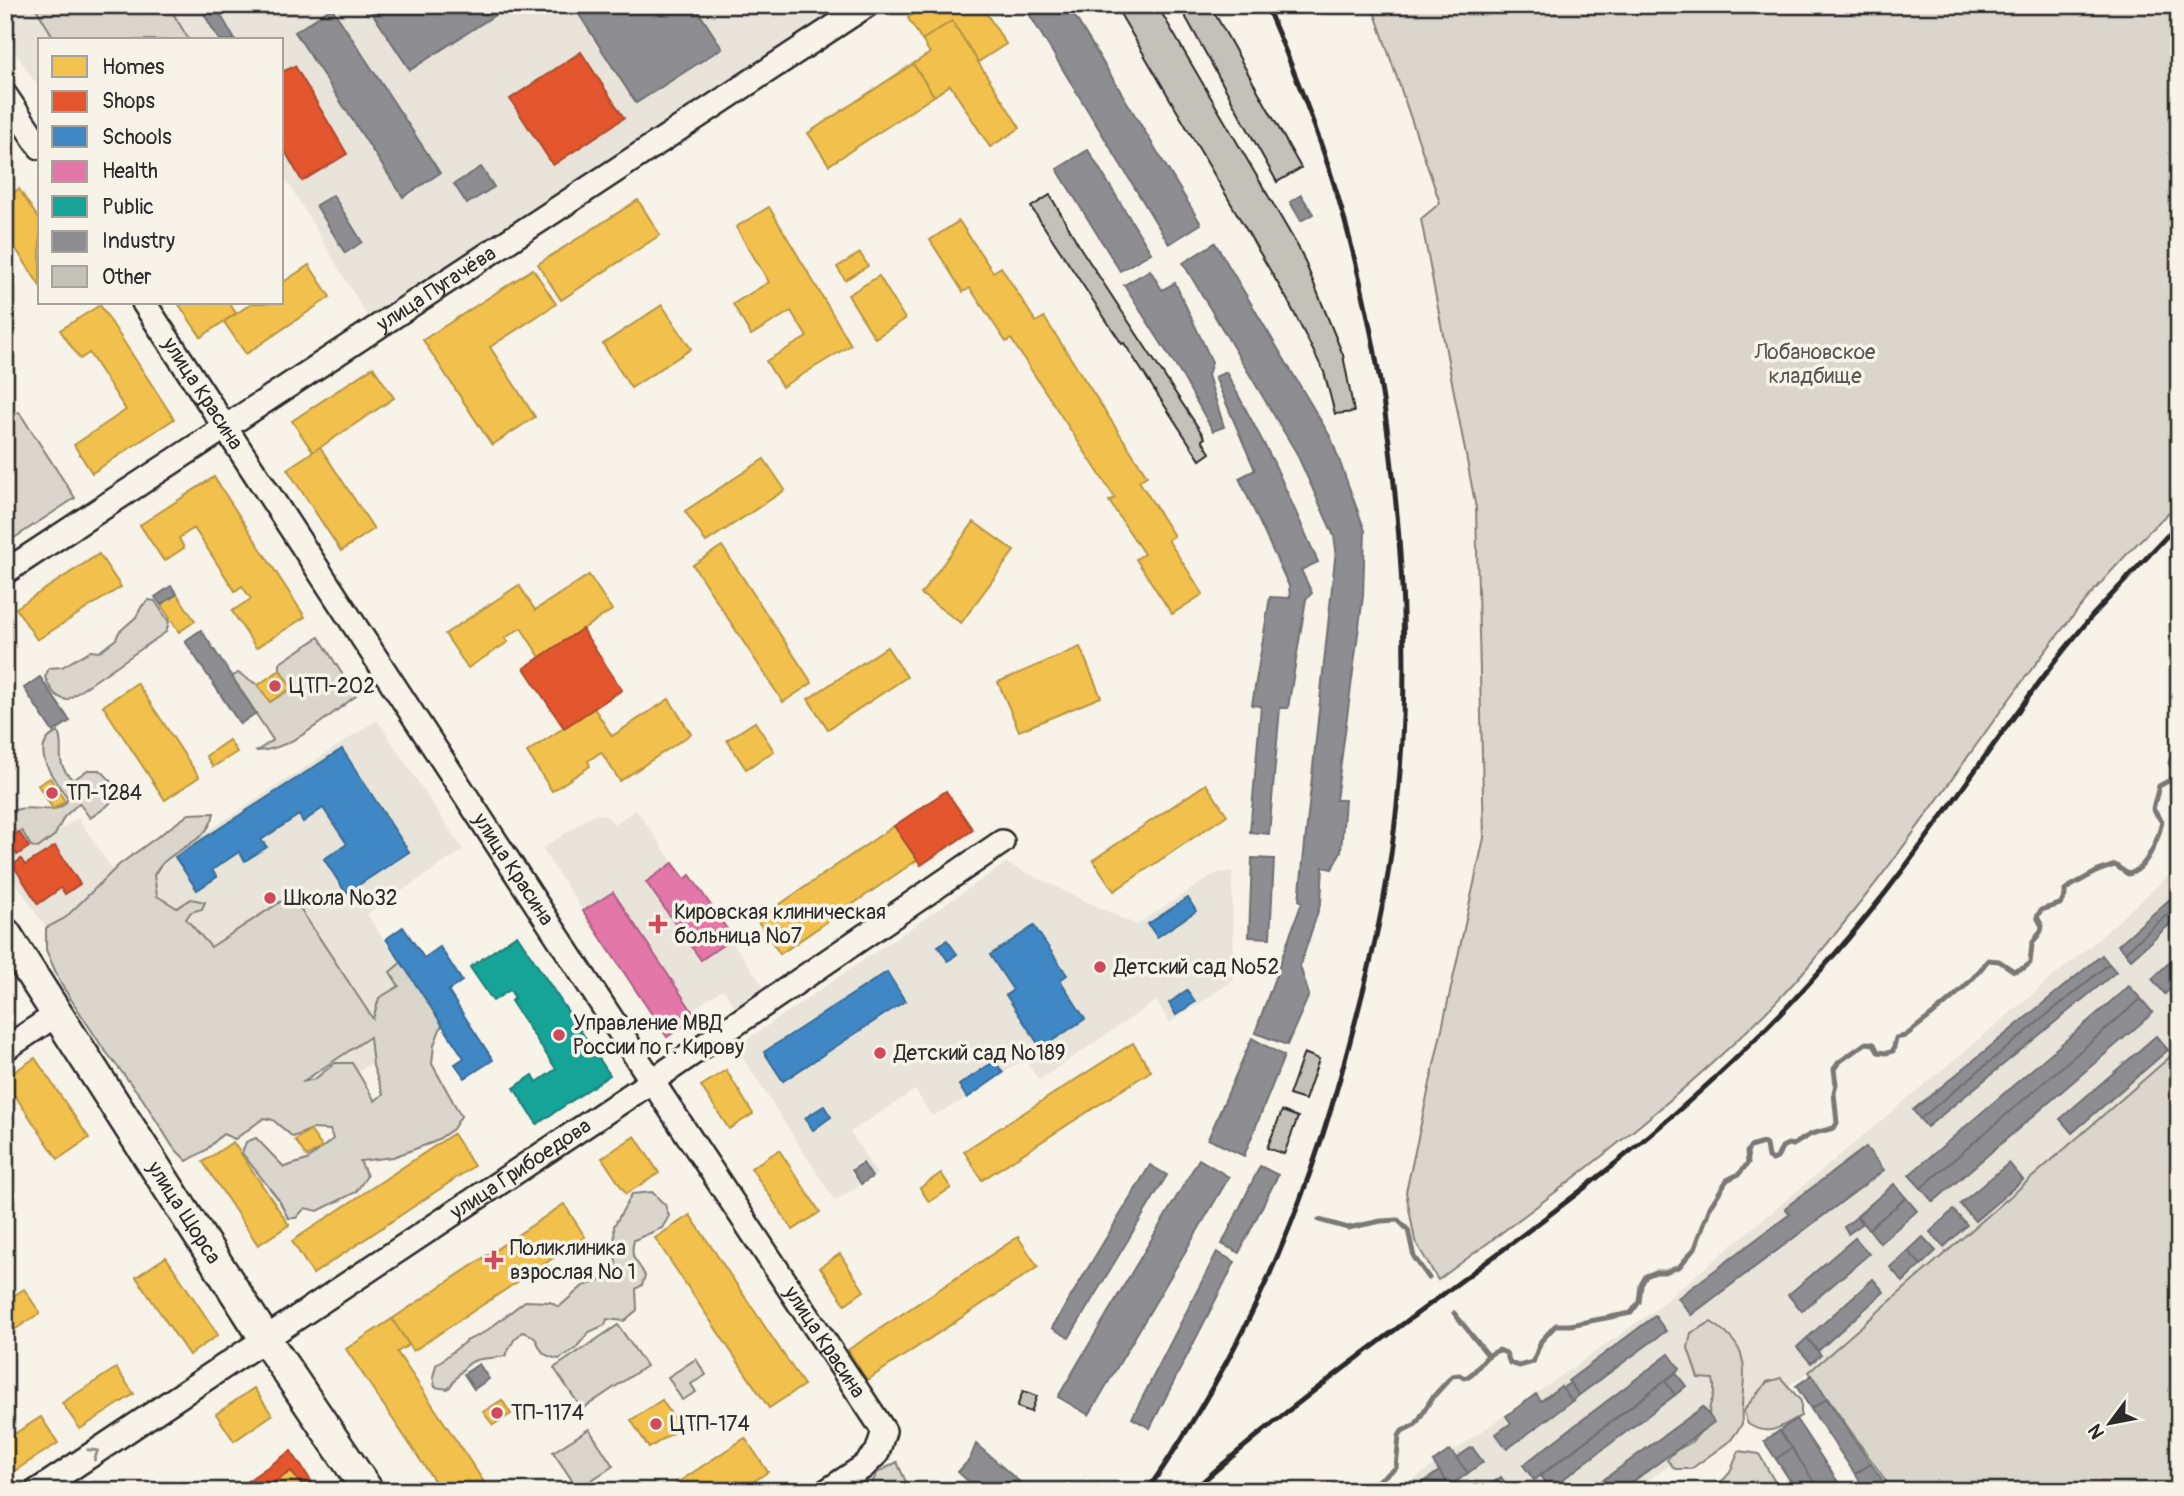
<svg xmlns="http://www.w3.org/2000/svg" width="2184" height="1496" font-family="Pangolin,sans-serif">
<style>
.built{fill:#e8e4da}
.green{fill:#dad6cc;stroke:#82807c;stroke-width:2;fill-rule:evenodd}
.homes{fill:#f2c14e;stroke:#b69444;stroke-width:2}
.shops{fill:#e4572e;stroke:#ac4a2d;stroke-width:2}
.schools{fill:#3f88c5;stroke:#396c97;stroke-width:2}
.health{fill:#e377a8;stroke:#ac6082;stroke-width:2}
.public{fill:#17a398;stroke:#1d7f77;stroke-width:2}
.industry{fill:#8d8d92;stroke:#707073;stroke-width:2}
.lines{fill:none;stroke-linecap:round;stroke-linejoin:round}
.stream{stroke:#7a7874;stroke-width:5}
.building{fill:#c4c1b9;stroke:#2b2b2b;stroke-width:2}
.minor-casing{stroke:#2b2b2b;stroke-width:28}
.major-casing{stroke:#2b2b2b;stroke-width:35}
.minor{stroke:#f7f3e8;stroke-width:23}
.major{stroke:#f7f3e8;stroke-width:30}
.rail{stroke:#2b2b2b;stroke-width:5}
.oneway{stroke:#918f8a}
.poi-dot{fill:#d1495b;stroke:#f7f3e8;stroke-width:2.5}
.labels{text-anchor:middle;stroke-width:7;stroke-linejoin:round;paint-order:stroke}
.street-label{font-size:21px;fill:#2b2b2b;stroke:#f7f3e8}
.park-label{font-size:21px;fill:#575653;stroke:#f7f3e8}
.poi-label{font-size:21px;fill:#2b2b2b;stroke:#f7f3e8;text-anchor:start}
</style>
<rect width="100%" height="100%" fill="#f7f3e8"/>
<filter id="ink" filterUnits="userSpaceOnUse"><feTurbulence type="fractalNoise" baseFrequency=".0143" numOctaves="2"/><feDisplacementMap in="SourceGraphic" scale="14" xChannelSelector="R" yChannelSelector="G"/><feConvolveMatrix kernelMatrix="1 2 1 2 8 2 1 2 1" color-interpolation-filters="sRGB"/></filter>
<g filter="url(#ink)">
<g class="built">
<polygon points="5,5 846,5 370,321 282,172 282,40 40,40 40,90 5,36"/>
<polygon points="377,720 463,850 367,914 412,983 408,1039 314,1101 139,882 161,868 173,854"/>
<polygon points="14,809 38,845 78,818 120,881 46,928 5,866 5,815"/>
<polygon points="636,809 684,879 690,875 733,938 731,940 764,987 735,1007 723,989 692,1010 696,1017 667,1037 542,849 594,814 605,815 615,824"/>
<polygon points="1006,863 1136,925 1215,874 1232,871 1234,980 1170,1023 1156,1001 1039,1080 1024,1059 967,1098 932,1116 915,1090 850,1132 877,1174 873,1176 863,1160 849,1169 859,1186 835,1201 736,1047"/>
<polygon points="2179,866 2179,1049 1809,1372 1632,1491 1397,1491 1652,1312 2095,942"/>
</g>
<g class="green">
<polygon points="34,5 168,5 189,40 55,40"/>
<path d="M1372,5H2179V503C2046,623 1960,781 1848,918C1821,952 1793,986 1762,1016C1663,1114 1550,1197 1438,1280L1415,1241L1406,1192L1484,838L1476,508L1421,219L1440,203Z"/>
<polygon points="19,412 75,498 5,544 5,420"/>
<path d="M149,600L155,601L169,622L166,632L67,700C54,697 50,689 45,677L49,668L62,667L90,651L99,652L116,639L119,632L136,617L142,606Z"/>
<path d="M319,637L356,696C328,716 292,750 257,751L273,740L232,677L238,673L258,685L270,702L292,688L280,670V663Z"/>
<path d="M58,732C66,751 52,761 73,780L88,770H100C128,794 113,803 90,818L79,803L64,817L55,835L38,848L31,846L22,831L13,834L5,828V816C24,797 58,822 68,798C54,780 26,746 58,732Z"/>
<path d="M214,813C209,840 182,845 164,862C160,865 157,871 154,875L157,896L177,908L191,899L205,902L202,909L191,912L186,919L211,947L291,895L373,1019L379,998L399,986L390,972L410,955L447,1011L434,1045L432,1064L461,1116L453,1129L434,1142L393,1157L360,1161L367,1176L356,1192L318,1211L305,1208L296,1218H288L279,1200L242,1153L246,1142L256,1138L284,1167L307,1160L333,1139L330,1130L312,1129L293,1137L273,1120L264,1118L235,1139L223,1134L206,1150L187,1161L173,1147L142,1098L103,1048L61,984L46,950V928L65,918L120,864L189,814ZM370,1037L373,1066L383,1094L375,1101L352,1063H335L315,1079L302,1082Z"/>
<polygon points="2179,1049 2179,1491 1893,1491 1809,1372"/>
<path d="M652,1192L665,1205L669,1216L662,1228L634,1240C629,1262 638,1259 645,1276L642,1285L636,1289L637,1310L624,1321L607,1319L605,1325L589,1332L575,1349L559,1359C529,1354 548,1338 522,1332L514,1340L505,1356C496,1358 482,1358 476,1360C462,1365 457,1379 448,1389L435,1387L433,1377L436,1365L466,1341L485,1332L525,1301L550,1302L559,1307L583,1286L609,1278L616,1268L614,1226L632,1194Z"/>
<path d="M1711,1322C1760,1353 1739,1378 1742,1424L1731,1440L1691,1469H1675L1667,1460C1677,1447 1680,1450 1691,1442C1699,1435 1704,1427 1710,1419C1706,1401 1718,1400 1713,1379L1698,1378L1688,1348L1691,1333Z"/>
<polygon points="618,1325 646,1366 582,1409 554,1368"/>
<polygon points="696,1359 706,1375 691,1384 696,1392 682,1400 668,1377"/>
<path d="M1781,1378L1801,1401V1416C1781,1426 1770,1438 1748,1424L1744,1412L1746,1407L1767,1382Z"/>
<polygon points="589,1429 613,1466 578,1489 553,1452"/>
<path d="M1739,1451L1759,1454L1780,1491H1704C1709,1486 1714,1486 1720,1482C1731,1476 1734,1461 1739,1451Z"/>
<polygon points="897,1462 906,1482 900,1491 868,1491 877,1473"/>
</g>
<g class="homes">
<polygon points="928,5 981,5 1006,44 978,62 952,21 922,40 908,18"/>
<polygon points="952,21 1020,128 990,147 950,85 934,96 913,64 930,53 922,40"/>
<polygon points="913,64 934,96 829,165 808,133"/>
<polygon points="19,189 40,221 40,286 5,232 5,198"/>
<polygon points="638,200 660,235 561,300 538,264"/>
<polygon points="769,207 851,345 782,387 766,361 807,337 791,311 751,335 733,304 769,282 736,227"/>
<polygon points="959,221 993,272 1001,267 1036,322 1044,317 1147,476 1139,481 1174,536 1168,540 1203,594 1172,614 1136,559 1144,554 1109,501 1115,498 1011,339 1006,342 970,288 963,292 930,240"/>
<polygon points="860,253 868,266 845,280 837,267"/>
<polygon points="309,265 330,297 246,354 224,322 252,303 282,303 282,283"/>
<polygon points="533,269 556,304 490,347 535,417 492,445 423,340"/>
<polygon points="879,276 905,319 875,338 848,295"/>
<polygon points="178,303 229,303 236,313 201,337"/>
<polygon points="100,305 174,419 92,473 74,445 126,410 89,353 80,359 60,330"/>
<polygon points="662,305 691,349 631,388 603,344"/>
<polygon points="373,367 394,398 313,452 292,421"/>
<polygon points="320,447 374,529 341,551 287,469"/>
<polygon points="764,459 785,490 706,542 685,511"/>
<polygon points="214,477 305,617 256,648 232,611 251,599 242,586 235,591 194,528 179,538 184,548 164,561 140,525"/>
<polygon points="974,522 1014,551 961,623 921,594"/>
<polygon points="722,546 812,683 783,702 693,565"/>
<polygon points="99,554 121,587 37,640 16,608"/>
<polygon points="589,575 612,610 540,657 521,628 505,638 508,642 468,668 445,634 519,585 535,610"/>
<polygon points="177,594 195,621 179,632 161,605"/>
<polygon points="887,647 907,677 828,729 808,699"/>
<polygon points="1080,647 1101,697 1019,731 998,682"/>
<polygon points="280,670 292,688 270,702 258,685"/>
<polygon points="137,683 199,777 165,800 103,706"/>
<polygon points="669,699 691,734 620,781 601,752 588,761 590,766 552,791 527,752 594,708 612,736"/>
<polygon points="755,722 774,751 746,769 727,740"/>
<polygon points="229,740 237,752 213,767 206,756"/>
<polygon points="50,778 65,801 53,809 38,785"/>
<polygon points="1206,784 1227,815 1114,891 1093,860"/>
<polygon points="894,826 917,860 780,954 757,920"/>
<polygon points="1133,1043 1151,1071 982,1180 964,1151"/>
<polygon points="35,1058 89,1138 58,1159 5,1081 5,1078"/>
<polygon points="726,1070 753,1114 729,1129 701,1086"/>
<polygon points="310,1130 322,1147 307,1157 295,1140"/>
<polygon points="453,1134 474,1166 313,1274 292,1241"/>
<polygon points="635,1136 659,1173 626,1194 602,1158"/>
<polygon points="233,1142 289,1225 258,1245 203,1162"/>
<polygon points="779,1150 820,1212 793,1230 751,1168"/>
<polygon points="941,1173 951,1188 929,1202 920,1188"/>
<polygon points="564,1204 585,1237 413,1351 392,1319"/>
<polygon points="690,1215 804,1385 769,1408 655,1238"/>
<polygon points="1018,1237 1038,1267 867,1380 848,1350"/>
<polygon points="840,1254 864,1291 845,1304 820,1267"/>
<polygon points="166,1257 218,1335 189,1355 136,1277"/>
<polygon points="24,1289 40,1313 5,1336 5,1301"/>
<polygon points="392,1319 409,1345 397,1352 490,1491 441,1491 346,1349"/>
<polygon points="116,1368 134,1394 80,1429 62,1403"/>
<polygon points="254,1388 272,1415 234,1441 216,1414"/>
<polygon points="502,1400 511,1414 493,1425 483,1412"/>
<polygon points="662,1400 680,1428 649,1448 631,1420"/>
<polygon points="41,1417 58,1443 5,1477 5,1440"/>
<polygon points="745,1438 768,1472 739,1491 665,1491"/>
<polygon points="291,1471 305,1491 262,1491"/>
</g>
<g class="shops">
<polygon points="581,52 624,118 553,165 510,99"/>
<polygon points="295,66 347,154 302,181 282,146 282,72"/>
<polygon points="582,629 622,690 564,728 524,668"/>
<polygon points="946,791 973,830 921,865 894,826"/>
<polygon points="19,832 29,847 17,855 7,840"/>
<polygon points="55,846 80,884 65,894 61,888 38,904 13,865 21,859 25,865"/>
<polygon points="291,1451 318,1491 305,1491 291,1471 262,1491 233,1491"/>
</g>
<g class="schools">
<polygon points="342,749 409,852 346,893 324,859 347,844 323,808 303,822 299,815 261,840 267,847 245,861 239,852 212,870 217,877 197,890 175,857"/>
<polygon points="1188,898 1196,911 1157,937 1148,924"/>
<polygon points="1034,926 1067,975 1060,980 1085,1019 1041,1048 1006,995 1013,990 990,955"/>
<polygon points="403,927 424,958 440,947 462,981 448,991 493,1060 465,1078 455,1064 464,1058 386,939"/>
<polygon points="947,940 957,954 948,961 938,946"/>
<polygon points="887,972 905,1001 783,1081 764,1052"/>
<polygon points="1187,990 1195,1002 1176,1015 1169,1003"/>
<polygon points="995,1061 1003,1073 967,1098 959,1085"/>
<polygon points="824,1106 831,1117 813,1130 805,1118"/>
</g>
<g class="health">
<polygon points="673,863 685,879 690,875 733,938 701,960 646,882"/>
<polygon points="613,892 696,1017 667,1037 583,911"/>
</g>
<polygon class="public" points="517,935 610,1075 537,1124 514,1088 533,1075 537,1082 556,1069 511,1001 515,998 510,990 493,1001 470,967"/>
<g class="industry">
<polygon points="199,5 215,5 235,40 219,40"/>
<polygon points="367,5 493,5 498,13 410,70"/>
<polygon points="573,5 706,5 698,11 722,48 636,103"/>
<polygon points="1039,5 1068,5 1201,224 1169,244 1028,12"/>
<polygon points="332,8 440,173 403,197 295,32"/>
<polygon points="1088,150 1151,253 1120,271 1057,169"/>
<polygon points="481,167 494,187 467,204 454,184"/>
<polygon points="333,195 362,242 345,253 316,205"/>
<polygon points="1301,195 1313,214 1301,221 1290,202"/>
<polygon points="1215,243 1331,438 1365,531 1363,596 1336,800 1345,800 1341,851 1332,869 1323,867 1321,902 1300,966 1309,995 1287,1045 1255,1033 1302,902 1299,900 1336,549 1334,536 1296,452 1183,263"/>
<polygon points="1150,270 1162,290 1175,283 1212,362 1208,375 1224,427 1213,431 1184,379 1124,285"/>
<polygon points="1226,372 1274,463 1318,562 1301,570 1312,593 1306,599 1288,708 1280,708 1269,834 1250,832 1261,706 1252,705 1270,597 1290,598 1289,586 1239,478 1255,470 1215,377"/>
<polygon points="171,586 177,594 161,605 155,597"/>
<polygon points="201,630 256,713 240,724 185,641"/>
<polygon points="40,677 70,721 53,732 24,688"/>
<polygon points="1252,858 1274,859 1270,938 1249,937"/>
<polygon points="2179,891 2179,904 2125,952 2118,945"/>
<polygon points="2179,904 2179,916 2131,959 2125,952"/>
<polygon points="2179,953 2179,981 2165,994 2152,979"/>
<polygon points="2102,955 2109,964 1920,1119 1913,1110"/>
<polygon points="2109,964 2116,972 1927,1127 1920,1119"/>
<polygon points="2129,986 2141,999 1921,1188 1909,1175"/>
<polygon points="2141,999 2153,1013 1933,1202 1921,1188"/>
<polygon points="2156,1036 2168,1050 2072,1133 2060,1119"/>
<polygon points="1252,1038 1284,1056 1244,1156 1208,1139"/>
<polygon points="1866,1147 1884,1170 1691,1315 1678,1298 1790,1214 1785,1208"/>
<polygon points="1199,1159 1229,1177 1089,1415 1058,1397"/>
<polygon points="863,1163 872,1177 861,1184 852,1170"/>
<polygon points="2009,1163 2023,1180 1975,1221 1960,1204"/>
<polygon points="1150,1165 1167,1175 1069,1338 1052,1328"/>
<polygon points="1260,1166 1278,1175 1239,1253 1222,1244"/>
<polygon points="1894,1184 1906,1198 1869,1229 1857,1216"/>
<polygon points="1906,1198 1917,1211 1880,1243 1869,1229"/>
<polygon points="1953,1210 1967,1225 1944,1247 1930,1232"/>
<polygon points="1857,1217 1862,1224 1848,1234 1844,1227"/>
<polygon points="1923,1237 1936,1251 1921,1265 1908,1251"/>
<polygon points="1855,1238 1869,1254 1802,1311 1788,1295"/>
<polygon points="1908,1251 1921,1265 1903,1282 1890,1267"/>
<polygon points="1217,1252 1235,1262 1150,1428 1132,1418"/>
<polygon points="1873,1279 1884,1292 1818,1351 1807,1338"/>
<polygon points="1655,1316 1666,1331 1579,1395 1568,1381"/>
<polygon points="1807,1338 1821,1355 1811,1363 1797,1347"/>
<polygon points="1669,1354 1680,1369 1534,1480 1523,1465"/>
<polygon points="479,1364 489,1379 474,1389 464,1374"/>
<polygon points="1676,1373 1686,1386 1675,1395 1665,1381"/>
<polygon points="1812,1375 1827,1399 1811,1409 1796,1386"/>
<polygon points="1665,1381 1675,1395 1550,1489 1540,1476"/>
<polygon points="1570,1383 1579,1395 1572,1401 1562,1388"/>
<polygon points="1561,1386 1572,1401 1507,1449 1496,1434 1511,1423 1506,1416 1536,1394 1541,1401"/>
<polygon points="1827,1399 1871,1464 1855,1474 1811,1409"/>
<polygon points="1703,1407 1714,1422 1620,1491 1588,1491"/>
<polygon points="1796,1419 1844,1491 1820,1491 1779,1431"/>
<polygon points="1779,1431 1792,1448 1776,1459 1764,1441"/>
<polygon points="976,1444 1030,1491 979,1491 958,1472 970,1459"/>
<polygon points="1472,1447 1483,1462 1468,1473 1456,1458"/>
<polygon points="1792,1448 1820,1491 1797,1491 1776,1459"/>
<polygon points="1450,1450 1468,1473 1450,1486 1433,1462"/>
<polygon points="1871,1464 1890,1491 1867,1491 1855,1474"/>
<polygon points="1439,1471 1450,1486 1444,1491 1412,1491"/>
<polygon points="1501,1477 1511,1491 1482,1491"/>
</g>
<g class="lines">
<g class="stream">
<polyline points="1319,1220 1348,1228 1381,1221 1398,1220 1408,1230 1414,1257 1429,1278"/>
<polyline points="1454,1313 1487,1354"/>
<path d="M1355,1491L1369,1487L1396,1468L1399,1436L1402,1431L1416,1424L1432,1398L1452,1376L1459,1375L1465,1378C1482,1370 1478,1358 1499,1350L1506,1353L1510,1363L1519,1366L1533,1362L1541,1341L1556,1325H1570L1631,1313L1639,1302L1641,1285L1646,1276L1656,1272H1665L1679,1267L1695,1248L1710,1207L1727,1180L1739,1174L1748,1163L1747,1152L1750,1147L1763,1143L1766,1145L1768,1157L1773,1160L1777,1158L1782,1147L1788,1144L1793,1145L1811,1134L1834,1128L1837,1123L1834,1093L1836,1084L1834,1069L1839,1062L1866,1043L1874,1044L1878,1052L1887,1053L1893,1051L1896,1038L1905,1036C1933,1014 1967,989 1988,960L1999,961L2014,971L2024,968L2030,963L2032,944L2041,931L2042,926L2037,917L2041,910L2060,904L2065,896V890L2069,887L2098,871L2115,865L2128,874C2146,871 2158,839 2162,822L2153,809L2159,786L2172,779L2175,774L2170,763L2171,759H2179"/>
</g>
</g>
<g class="building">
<polygon points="1115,5 1157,5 1301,252 1343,355 1354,412 1335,414 1324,372 1288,301"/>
<polygon points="1179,5 1210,5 1301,168 1277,182"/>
<polygon points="1050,195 1081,249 1205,438 1202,440 1210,453 1200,460 1124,343 1122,344 1031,207"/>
<polygon points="1304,1053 1319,1059 1305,1100 1289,1095"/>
<polygon points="1282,1111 1298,1117 1284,1154 1267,1148"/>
<polygon points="1023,1391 1037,1396 1031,1412 1017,1407"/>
</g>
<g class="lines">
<defs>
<g id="minor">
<polyline points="5,95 40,147"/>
<path id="s1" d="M144,303L652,1081L884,1431L877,1453L863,1467L827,1491"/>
<path id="s2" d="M5,572L867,5"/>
<polyline points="5,1049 57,1014"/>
<path id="s3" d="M37,1491L652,1081L1002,842"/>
</g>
<g id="major">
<path id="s4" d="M5,933L266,1340L368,1491"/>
</g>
</defs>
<use href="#minor" class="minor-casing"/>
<use href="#major" class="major-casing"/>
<use href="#minor" class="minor"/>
<use href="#major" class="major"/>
<g class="rail">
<path d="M1147,1491C1244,1352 1306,1209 1349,1045C1366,982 1382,919 1391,854C1420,653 1398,413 1344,218C1324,145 1296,74 1266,5"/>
<path d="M1192,1491C1365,1338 1566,1220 1734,1060C1801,996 1864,924 1919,848C1968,782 2013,715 2064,650L2092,616L2179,523"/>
</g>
</g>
<defs><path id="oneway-chevron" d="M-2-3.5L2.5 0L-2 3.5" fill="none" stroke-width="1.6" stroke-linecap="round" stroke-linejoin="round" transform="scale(1.75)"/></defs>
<use class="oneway" href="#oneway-chevron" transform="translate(94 1453) rotate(-33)"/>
</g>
<g class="poi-dot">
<circle cx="275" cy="686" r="7"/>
<circle cx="52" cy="793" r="7"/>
<circle cx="270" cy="898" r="7"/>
<path d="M654.5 913.5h7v7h7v7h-7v7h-7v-7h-7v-7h7z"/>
<circle cx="1100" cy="967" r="7"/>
<circle cx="559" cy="1035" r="7"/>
<circle cx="880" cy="1053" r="7"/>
<path d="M490.5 1249.5h7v7h7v7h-7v7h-7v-7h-7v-7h7z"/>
<circle cx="497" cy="1413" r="7"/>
<circle cx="656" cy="1424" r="7"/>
</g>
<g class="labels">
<g class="street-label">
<text dy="7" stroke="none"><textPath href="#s2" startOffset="516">улица Пугачёва</textPath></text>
<text dy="7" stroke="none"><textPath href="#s1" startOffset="108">улица Красина</textPath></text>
<text dy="7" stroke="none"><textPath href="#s1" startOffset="676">улица Красина</textPath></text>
<text dy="7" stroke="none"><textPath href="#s3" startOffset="581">улица Грибоедова</textPath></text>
<text dy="7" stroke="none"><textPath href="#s4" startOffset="332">улица Щорса</textPath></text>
<text dy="7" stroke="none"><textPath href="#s1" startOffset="1242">улица Красина</textPath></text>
</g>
<g class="park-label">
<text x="1815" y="359">Лобановское<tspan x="1815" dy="24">кладбище</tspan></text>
</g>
<g class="poi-label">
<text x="289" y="693">ЦТП-202</text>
<text x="66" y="800">ТП-1284</text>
<text x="284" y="905">Школа №32</text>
<text x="674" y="919">Кировская клиническая<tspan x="674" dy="24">больница №7</tspan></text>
<text x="1114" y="974">Детский сад №52</text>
<text x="573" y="1030">Управление МВД<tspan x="573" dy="24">России по г. Кирову</tspan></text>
<text x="894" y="1060">Детский сад №189</text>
<text x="510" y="1255">Поликлиника<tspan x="510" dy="24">взрослая № 1</tspan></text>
<text x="511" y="1420">ТП-1174</text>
<text x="670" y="1431">ЦТП-174</text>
</g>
</g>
<rect width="2184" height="1496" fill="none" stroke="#f7f3e8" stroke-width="28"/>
<rect x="14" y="14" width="2156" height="1468" fill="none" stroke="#2b2b2b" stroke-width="2.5" filter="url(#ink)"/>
<rect x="38" y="38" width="245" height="266" fill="#f7f3e8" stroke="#a5a39c" stroke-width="2"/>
<rect x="52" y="56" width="35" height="21" fill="#f2c14e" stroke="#a5a39c" stroke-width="2"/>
<text x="102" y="74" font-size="21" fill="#2b2b2b">Homes</text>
<rect x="52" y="91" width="35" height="21" fill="#e4572e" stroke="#a5a39c" stroke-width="2"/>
<text x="102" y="108" font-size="21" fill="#2b2b2b">Shops</text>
<rect x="52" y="126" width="35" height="21" fill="#3f88c5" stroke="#a5a39c" stroke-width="2"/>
<text x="102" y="144" font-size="21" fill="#2b2b2b">Schools</text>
<rect x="52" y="161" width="35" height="21" fill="#e377a8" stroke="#a5a39c" stroke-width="2"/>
<text x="102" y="178" font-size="21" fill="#2b2b2b">Health</text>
<rect x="52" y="196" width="35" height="21" fill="#17a398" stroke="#a5a39c" stroke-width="2"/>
<text x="102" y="214" font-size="21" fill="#2b2b2b">Public</text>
<rect x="52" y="231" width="35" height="21" fill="#8d8d92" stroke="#a5a39c" stroke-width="2"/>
<text x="102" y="248" font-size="21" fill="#2b2b2b">Industry</text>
<rect x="52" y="266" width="35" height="21" fill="#c4c1b9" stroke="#a5a39c" stroke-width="2"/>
<text x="102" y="284" font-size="21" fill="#2b2b2b">Other</text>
<g transform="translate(2110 1423) rotate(238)" stroke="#f7f3e8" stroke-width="5" paint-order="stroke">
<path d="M0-5L12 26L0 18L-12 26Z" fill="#2b2b2b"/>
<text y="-10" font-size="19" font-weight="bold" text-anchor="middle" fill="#2b2b2b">N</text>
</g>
</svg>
